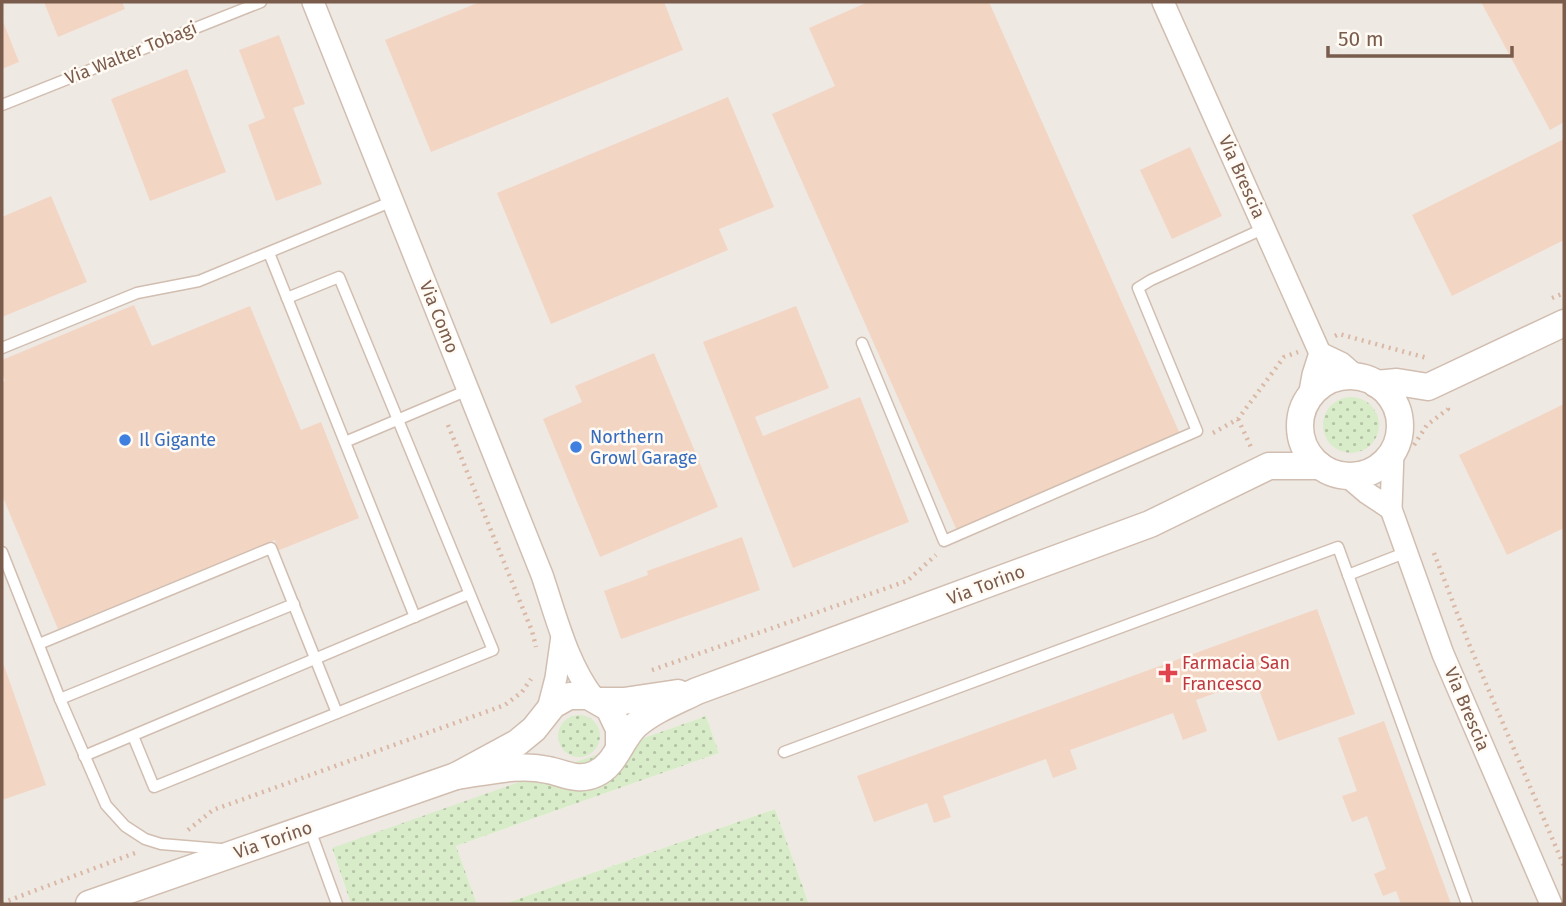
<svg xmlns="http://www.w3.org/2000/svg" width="1566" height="906" font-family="'Fira Sans',sans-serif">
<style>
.industrial{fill:#efe9e4}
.grass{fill:url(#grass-dots)}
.building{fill:#f3d5c3}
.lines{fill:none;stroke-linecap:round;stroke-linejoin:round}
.service-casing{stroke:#d1beb0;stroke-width:13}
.minor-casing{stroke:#d1beb0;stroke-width:24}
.tertiary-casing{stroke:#d1beb0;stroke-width:29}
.path{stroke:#d9b8a5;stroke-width:4.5;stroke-dasharray:2 5;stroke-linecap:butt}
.service{stroke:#fff;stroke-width:10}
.minor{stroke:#fff;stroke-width:21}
.tertiary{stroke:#fff;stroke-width:26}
.shop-dot{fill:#3f7fe0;stroke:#fffaf3;stroke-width:2.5}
.health-dot{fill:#e0444e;stroke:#fffaf3;stroke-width:2.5}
.labels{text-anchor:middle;stroke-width:5;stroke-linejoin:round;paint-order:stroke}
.street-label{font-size:18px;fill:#7a5c4d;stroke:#fffaf3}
.shop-label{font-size:18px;fill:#366cbe;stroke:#fffaf3;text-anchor:start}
.health-label{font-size:18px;fill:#be3a42;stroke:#fffaf3;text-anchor:start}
</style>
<defs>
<pattern id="grass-dots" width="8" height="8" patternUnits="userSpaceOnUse" patternTransform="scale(1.75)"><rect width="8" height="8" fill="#d8ecc9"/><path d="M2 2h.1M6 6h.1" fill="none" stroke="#b4c2a5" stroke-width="1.8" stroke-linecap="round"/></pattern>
</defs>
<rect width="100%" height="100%" fill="#fdf6ec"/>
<polygon class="industrial" points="2,2 1564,2 1564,904 809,904 775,809 504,904 477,904 456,846 719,753 706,716 332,849 351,904 2,904"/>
<g class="grass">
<circle cx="1351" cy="425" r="28"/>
<circle cx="579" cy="736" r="21"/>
<polygon points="706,716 719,753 456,846 477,904 351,904 332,848"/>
<polygon points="775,809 809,904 504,904"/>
</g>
<g class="building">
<polygon points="44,2 122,2 125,9 58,37"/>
<polygon points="480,2 664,2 683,50 431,152 385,40"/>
<polygon points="868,2 989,2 1180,434 958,533 772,114 835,86 809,28"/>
<polygon points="1481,2 1564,2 1564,122 1550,130"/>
<polygon points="2,19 19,62 2,69"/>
<polygon points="279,35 305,104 293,108 322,184 276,201 248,125 265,118 239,50"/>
<polygon points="187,69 226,172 150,201 111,99"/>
<polygon points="728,97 774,207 719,229 728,250 551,324 497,193"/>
<polygon points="1564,139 1564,240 1452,296 1412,215"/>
<polygon points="1190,147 1222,216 1172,239 1140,170"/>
<polygon points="51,196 87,282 2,317 2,217"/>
<polygon points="134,305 152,346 250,306 301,430 321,422 359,518 277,551 275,540 58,629 2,495 2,382 5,381 2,372 2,360"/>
<polygon points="796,306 829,388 755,417 763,436 860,397 909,522 793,568 703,342"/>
<polygon points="654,353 718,507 600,557 543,419 582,402 575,386"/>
<polygon points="1564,404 1564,528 1507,555 1459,455"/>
<polygon points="742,537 760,590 621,639 604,591 648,575 647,571"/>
<polygon points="1317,609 1355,714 1278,741 1255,679 1196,700 1207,731 1183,740 1173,713 1070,750 1077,769 1053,778 1046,759 943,796 951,817 934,823 927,803 874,822 857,776"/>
<polygon points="2,660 46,785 2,800"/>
<polygon points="1384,721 1451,904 1401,904 1396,891 1383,896 1374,874 1386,869 1367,816 1352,822 1342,796 1357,791 1338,738"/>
</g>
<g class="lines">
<defs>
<g id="service">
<polyline points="2,105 261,2"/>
<polyline points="269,253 415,617"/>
<polyline points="862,343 944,541 1197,431 1138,288 1151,280 1265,228"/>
<polyline points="2,348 137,293 199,281 393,201"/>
<polyline points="345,442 468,390"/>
<polyline points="2,552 60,699 106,805 125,826 145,839 161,844 221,849"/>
<polyline points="1348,575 1407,552"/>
<polyline points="39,644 271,548 337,713"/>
<polyline points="60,699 294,604"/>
<polyline points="133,736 154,787 493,650 339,277 287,298"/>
<polyline points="784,752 1338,547 1467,904"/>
<polyline points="84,756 469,594"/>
<polyline points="309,827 337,904"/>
</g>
<g id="minor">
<path d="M313,2L542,575C556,616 567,663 594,698"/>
<polyline points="1163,2 1320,353 1313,375 1309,397"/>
<polyline points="1320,353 1341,363 1357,377"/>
<polyline points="1393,452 1391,509 1443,654 1551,904"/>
<polyline points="1347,476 1367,493 1391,509"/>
<polyline points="548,709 556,678 562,636"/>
</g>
<g id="tertiary">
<circle cx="1350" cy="426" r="50"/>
<polyline points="1376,384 1397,382 1428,387 1564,323"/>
<polyline points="599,701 624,701 678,693"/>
<path d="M456,776C486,772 519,763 548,770C564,773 578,782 595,774C616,765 620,740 636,725C653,710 677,701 697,691L1150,524L1269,466H1320"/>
<polyline points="89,904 456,776 517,743 534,729 553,705 569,696 588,696 609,708 619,729 619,746"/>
</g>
</defs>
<use href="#service" class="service-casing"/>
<use href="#minor" class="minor-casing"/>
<use href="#tertiary" class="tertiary-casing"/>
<g class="path">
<polyline points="1552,298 1564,293"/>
<polyline points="1335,336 1339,334 1427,358"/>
<polyline points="1238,419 1251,447"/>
<polyline points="448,425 532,631 536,647"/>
<polyline points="1213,433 1238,419 1284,357 1298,352"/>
<polyline points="1414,445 1427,425 1448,409 1447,406"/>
<polyline points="1434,553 1469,644 1564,866"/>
<polyline points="652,670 907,581 936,555"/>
<polyline points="188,830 213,810 505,705 522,692 531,679"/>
<polyline points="2,903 135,853"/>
</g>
<use href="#service" class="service"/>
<use href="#minor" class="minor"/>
<use href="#tertiary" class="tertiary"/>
</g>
<g class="shop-dot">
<circle cx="125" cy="440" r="7"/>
<circle cx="576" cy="447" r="7"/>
</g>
<path class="health-dot" d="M1164.5 662.5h7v7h7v7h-7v7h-7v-7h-7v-7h7z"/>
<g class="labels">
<g class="street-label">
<text transform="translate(131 53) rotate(-22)" y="6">Via Walter Tobagi</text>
<text transform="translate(1242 177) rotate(66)" y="6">Via Brescia</text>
<text transform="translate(439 317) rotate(68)" y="6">Via Como</text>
<text transform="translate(986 585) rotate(-21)" y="6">Via Torino</text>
<text transform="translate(1467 709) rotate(67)" y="6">Via Brescia</text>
<text transform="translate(273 840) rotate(-19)" y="6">Via Torino</text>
</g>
<g class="shop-label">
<text x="590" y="443">Northern<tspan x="590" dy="21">Growl Garage</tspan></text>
<text x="139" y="446">Il Gigante</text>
</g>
<g class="health-label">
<text x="1182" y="669">Farmacia San<tspan x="1182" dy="21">Francesco</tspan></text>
</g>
</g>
<rect width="1566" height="906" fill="none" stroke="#7a5c4d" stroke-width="7"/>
<path d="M1328 46v10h184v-10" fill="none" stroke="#7a5c4d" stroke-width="3.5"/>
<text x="1338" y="46" font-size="21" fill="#7a5c4d" stroke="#fffaf3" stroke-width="5" paint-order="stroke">50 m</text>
</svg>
